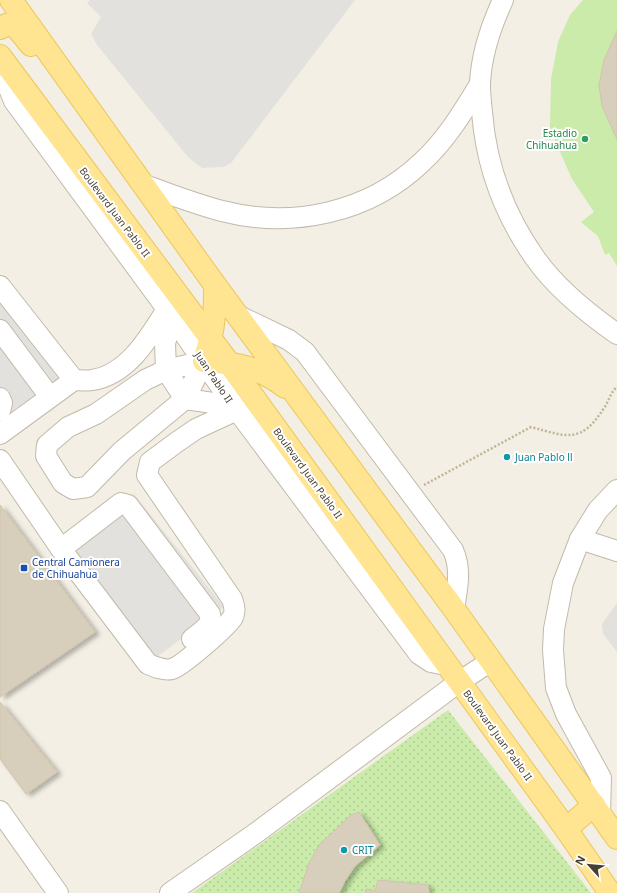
<svg xmlns="http://www.w3.org/2000/svg" width="617" height="893" font-family="'Noto Sans',sans-serif">
<style>
.grass{fill:#caeba9}
.park{fill:url(#park-dots)}
.parking{fill:#e3e1dd}
.building{fill:#d8cebc;stroke:#d1c4ab;filter:url(#shadow)}
.lines{fill:none;stroke-linecap:round;stroke-linejoin:round}
.minor-casing{stroke:#c2baa9;stroke-width:22}
.major-casing{stroke:#ebc65a;stroke-width:24}
.path{stroke:#c2b496;stroke-width:2.5;stroke-dasharray:2 2;stroke-linecap:butt}
.minor{stroke:#fff;stroke-width:20}
.major{stroke:#ffe591;stroke-width:22}
.leisure-dot{fill:#2e9e5b;stroke:#fff;stroke-width:1.5}
.culture-dot{fill:#0f9aa8;stroke:#fff;stroke-width:1.5}
.transit-dot{fill:#1a4fb4;stroke:#fff;stroke-width:1.5}
.labels{text-anchor:middle;stroke-width:4;stroke-linejoin:round;paint-order:stroke}
.leisure-label{font-size:10px;fill:#27864d;stroke:#fff;text-anchor:end}
.street-label{font-size:10px;fill:#463f33;stroke:#fff}
.culture-label{font-size:10px;fill:#0d838f;stroke:#fff;text-anchor:start}
.transit-label{font-size:10px;fill:#164399;stroke:#fff;text-anchor:start}
</style>
<defs>
<pattern id="park-dots" width="8" height="8" patternUnits="userSpaceOnUse"><rect width="8" height="8" fill="#caeba9"/><path d="M2 2h.1M6 6h.1" fill="none" stroke="#afcb92" stroke-width="1.8" stroke-linecap="round"/></pattern>
<filter id="shadow"><feDropShadow dx="4.5" dy="2.5" stdDeviation="2" flood-color="#0004"/></filter>
</defs>
<rect width="100%" height="100%" fill="#f3efe4"/>
<polygon class="grass" points="583,0 617,0 617,266 609,253 605,255 598,236 581,222 594,212 572,179 550,129 551,79 558,42 570,15"/>
<polygon class="park" points="448,710 591,893 192,893"/>
<g class="parking">
<polygon points="90,0 355,0 231,163 223,167 202,168 188,157 97,45 91,34 101,17 87,3"/>
<polygon points="0,295 66,382 0,431"/>
<polygon points="134,494 224,607 154,659 69,549"/>
<polygon points="617,603 617,652 603,634 602,624"/>
</g>
<g class="building">
<polygon points="617,31 617,139 602,106 599,85 604,60"/>
<polygon points="0,505 95,632 0,697"/>
<polygon points="0,702 57,772 26,794 0,759"/>
<polygon points="359,812 380,845 355,866 345,881 339,893 299,893 309,863 319,845 351,815"/>
<polygon points="378,880 428,885 429,893 365,893 366,889 375,891"/>
</g>
<g class="lines">
<defs>
<g id="minor">
<path d="M503,0C491,26 481,56 480,84C480,93 481,103 482,112C486,165 504,214 535,258C556,288 587,313 617,334"/>
<polyline points="8,68 8,86 14,101 167,309 237,410 419,654 431,662 446,665"/>
<path d="M144,185C170,194 195,204 222,211C292,229 369,213 422,162C446,140 463,112 480,84"/>
<path d="M0,286L74,380C80,380 87,381 92,380C128,375 150,336 167,309"/>
<path d="M239,316L289,340L305,352L453,550C462,570 457,589 454,609"/>
<polyline points="173,317 165,343 166,370 145,380 96,414 68,427 47,445 46,456 63,483 73,489 87,487 122,451 185,399 234,406"/>
<polyline points="0,330 50,397"/>
<polygon points="204,361 185,399 166,370"/>
<polyline points="0,398 2,403 0,411"/>
<polyline points="0,434 74,380"/>
<path d="M0,460L61,549L148,664C155,667 164,671 172,669C182,666 227,627 233,617C236,611 234,605 232,599L147,475L150,462L177,442L196,429L237,410"/>
<polyline points="580,539 617,551"/>
<path d="M61,549L121,503L128,505L210,614C213,626 200,632 192,639"/>
<polyline points="0,811 58,893"/>
<polyline points="600,814 601,778 566,714 556,688 553,650 554,629 563,583 580,539 598,510 617,490"/>
<polyline points="170,893 256,833 459,682 491,661"/>
</g>
<g id="major">
<polyline points="11,0 215,285 454,609 617,838"/>
<polyline points="0,28 9,24 17,28 31,45"/>
<polyline points="0,56 228,362 566,829 610,893"/>
<path d="M215,285C216,312 213,336 204,361C235,363 260,367 285,387"/>
<polyline points="566,829 594,805"/>
</g>
</defs>
<use href="#minor" class="minor-casing"/>
<use href="#major" class="major-casing"/>
<path class="path" d="M424,485L531,427C568,437 581,444 604,408C609,401 610,393 617,387"/>
<use href="#minor" class="minor"/>
<use href="#major" class="major"/>
</g>
<circle class="leisure-dot" cx="585" cy="139" r="4"/>
<g class="culture-dot">
<circle cx="507" cy="457" r="4"/>
<circle cx="344" cy="850" r="4"/>
</g>
<rect class="transit-dot" x="20" y="564" width="8" height="8" rx="2"/>
<g class="labels">
<g class="leisure-label">
<text x="577" y="137">Estadio<tspan x="577" dy="12">Chihuahua</tspan></text>
</g>
<g class="street-label">
<text transform="translate(115 212) rotate(53)" y="4">Boulevard Juan Pablo II</text>
<text transform="translate(214 377) rotate(56)" y="4">Juan Pablo II</text>
<text transform="translate(308 473) rotate(54)" y="4">Boulevard Juan Pablo II</text>
<text transform="translate(498 735) rotate(54)" y="4">Boulevard Juan Pablo II</text>
</g>
<g class="culture-label">
<text x="515" y="461">Juan Pablo ll</text>
<text x="352" y="854">CRIT</text>
</g>
<g class="transit-label">
<text x="32" y="566">Central Camionera<tspan x="32" dy="12">de Chihuahua</tspan></text>
</g>
</g>
<g transform="translate(589 865) rotate(297)" stroke="#ffffff" stroke-width="3" paint-order="stroke">
<path d="M0-3L7 15L0 10L-7 15Z" fill="#463f33"/>
<text y="-6" font-size="11" font-weight="bold" text-anchor="middle" fill="#463f33">N</text>
</g>
</svg>
